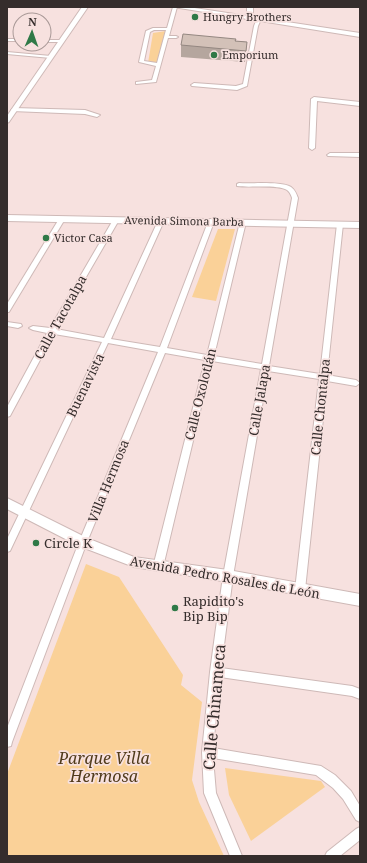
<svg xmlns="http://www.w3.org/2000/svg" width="367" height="863" font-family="'Noto Serif',serif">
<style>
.green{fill:#fad198}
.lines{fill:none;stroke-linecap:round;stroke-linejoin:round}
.minor-casing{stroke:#ceb9b7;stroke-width:2}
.tertiary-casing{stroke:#ceb9b7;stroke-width:2}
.secondary-casing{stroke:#ceb9b7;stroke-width:2}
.minor{fill:#fff;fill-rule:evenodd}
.tertiary{fill:#fff;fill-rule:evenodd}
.secondary{fill:#fff;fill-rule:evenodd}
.wall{fill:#b5a69e}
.building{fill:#d3c1b8;stroke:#948781}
.poi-dot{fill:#2f7947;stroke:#f7e1df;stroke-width:1.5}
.labels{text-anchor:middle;stroke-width:3.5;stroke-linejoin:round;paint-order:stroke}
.far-poi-label{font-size:11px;fill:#352d2c;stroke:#f7e1df;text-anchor:start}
.far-street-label{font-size:11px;fill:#352d2c;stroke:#f7e1df}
.street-label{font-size:13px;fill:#352d2c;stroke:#f7e1df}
.poi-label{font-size:13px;fill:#352d2c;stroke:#f7e1df;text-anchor:start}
.near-street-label{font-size:16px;fill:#352d2c;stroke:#f7e1df}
.near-park-label{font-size:16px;font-style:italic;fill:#513b1b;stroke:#f7e1df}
</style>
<rect width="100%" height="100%" fill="#f7e1df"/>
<g class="green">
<polygon points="166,31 157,64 148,63 153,33"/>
<polygon points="218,229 235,229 216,301 192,297"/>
<polygon points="86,564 119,577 183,675 181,685 202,702 192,780 199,802 224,856 7,856 7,774"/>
<polygon points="225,768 321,781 325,787 251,841 229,795"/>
</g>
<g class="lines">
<defs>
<g id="minor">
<path d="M173,7H177L169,36H176L178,37L176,38H168L156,82L136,84V82L152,80L156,66L139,62L146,31L153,28H167ZM154,30H166L157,63L144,61L150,32Z"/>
<polygon points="258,16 262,17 258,26 247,86 237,90 192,86 191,85 194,83 236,86 243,84 254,26"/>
<rect x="7" y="39" width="13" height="2"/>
<polygon points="44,40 61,40 63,41 61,42 44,42"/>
<polygon points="7,52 51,56 53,57 51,58 7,54"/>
<polygon points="314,97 360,102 360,106 317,101 315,148 312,150 309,148 311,99"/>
<polygon points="14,108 85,110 100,115 97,117 85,114 12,111 11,110"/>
<polygon points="330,153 360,153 360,157 328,156 327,155"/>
<path d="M239,183C252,184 280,181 291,187C295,190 296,193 298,198L269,366L320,374L337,224L340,222L343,224L327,375L356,380L360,383L356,386L327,381L305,590L303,593L300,594L297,593L295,590L319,379L268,371L233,576L221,668L352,686L360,689V699L352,696L220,677L213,748L321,766L335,775L351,791L360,806V822L356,820L343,799L333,788L316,775L213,758L216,793L242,856H230L204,793L202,752L210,672L223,576L261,369L212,361L163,567L161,570L158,571L155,570L153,567L205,360L165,353L87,542L12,742L11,746L7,747V728L79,542L158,352L108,343L10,551L7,552V539L102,342L54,334L10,416L7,417V407L47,333L33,330L29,328L33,326L50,328L113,220L116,218L119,220L56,329L104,338L158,221L161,219L164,221L111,339L160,347L208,222L211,220L214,222L167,348L207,355L240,222L243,220L246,222L214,356L262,364L292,198C291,195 290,192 287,190C277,184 250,188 237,186V184Z"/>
<polygon points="62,217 65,219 9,312 7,312 7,304 59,219"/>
<polygon points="7,322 21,324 22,326 18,328 7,326"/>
<polygon points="360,827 360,840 340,856 325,856 327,852 356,829"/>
</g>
<g id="tertiary">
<polygon points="82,7 88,7 9,122 7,123 7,116"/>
<polygon points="247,7 253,7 253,14 247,20 244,18 247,14"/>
</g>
<g id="secondary">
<polygon points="173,7 188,7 360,33 360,37"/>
<polygon points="7,215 360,222 360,228 7,221"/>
<polygon points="7,498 87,538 134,557 228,570 360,594 360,606 228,582 134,567 79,546 7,509"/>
</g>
</defs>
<use href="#minor" class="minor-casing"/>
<use href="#tertiary" class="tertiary-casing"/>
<use href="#secondary" class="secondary-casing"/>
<use href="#minor" class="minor"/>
<use href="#tertiary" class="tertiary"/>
<use href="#secondary" class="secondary"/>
</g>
<polygon class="wall" points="236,39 236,41 247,42 245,62 181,57 181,45"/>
<polygon class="building" points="183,34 236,39 235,41 247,42 246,51 181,45"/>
<g class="poi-dot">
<circle cx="195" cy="17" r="4"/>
<circle cx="214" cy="55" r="4"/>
<circle cx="46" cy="238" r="4"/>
<circle cx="36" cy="543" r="4"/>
<circle cx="175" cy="608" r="4"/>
</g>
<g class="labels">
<g class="far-poi-label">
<text x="203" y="21">Hungry Brothers</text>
<text x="222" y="59">Emporium</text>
<text x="54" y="242">Victor Casa</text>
</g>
<g class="far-street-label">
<text transform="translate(184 221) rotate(1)" y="4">Avenida Simona Barba</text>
</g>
<g class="street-label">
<text transform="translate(60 317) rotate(-61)" y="5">Calle Tacotalpa</text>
<text transform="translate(85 385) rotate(-64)" y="5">Buenavista</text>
<text transform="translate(200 394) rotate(-76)" y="5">Calle Oxolotlán</text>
<text transform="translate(259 400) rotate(-80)" y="5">Calle Jalapa</text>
<text transform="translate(320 407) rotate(-84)" y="5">Calle Chontalpa</text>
<text transform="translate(108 481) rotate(-68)" y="5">Villa Hermosa</text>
<text transform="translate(225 577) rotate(10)" y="5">Avenida Pedro Rosales de León</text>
</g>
<g class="poi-label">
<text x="44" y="548">Circle K</text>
<text x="183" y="606">Rapidito's<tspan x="183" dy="15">Bip Bip</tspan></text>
</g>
<g class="near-street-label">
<text transform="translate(214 707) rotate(-85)" y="6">Calle Chinameca</text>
</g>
<g class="near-park-label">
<text x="104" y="764">Parque Villa<tspan x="104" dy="18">Hermosa</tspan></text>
</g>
</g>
<rect width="367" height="863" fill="none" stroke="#352d2c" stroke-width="16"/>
<g transform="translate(32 32) rotate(2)"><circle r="19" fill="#f7e1df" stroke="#a99997"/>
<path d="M0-3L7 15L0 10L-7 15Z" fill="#2f7947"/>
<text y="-6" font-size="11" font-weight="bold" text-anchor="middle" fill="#352d2c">N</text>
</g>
</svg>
